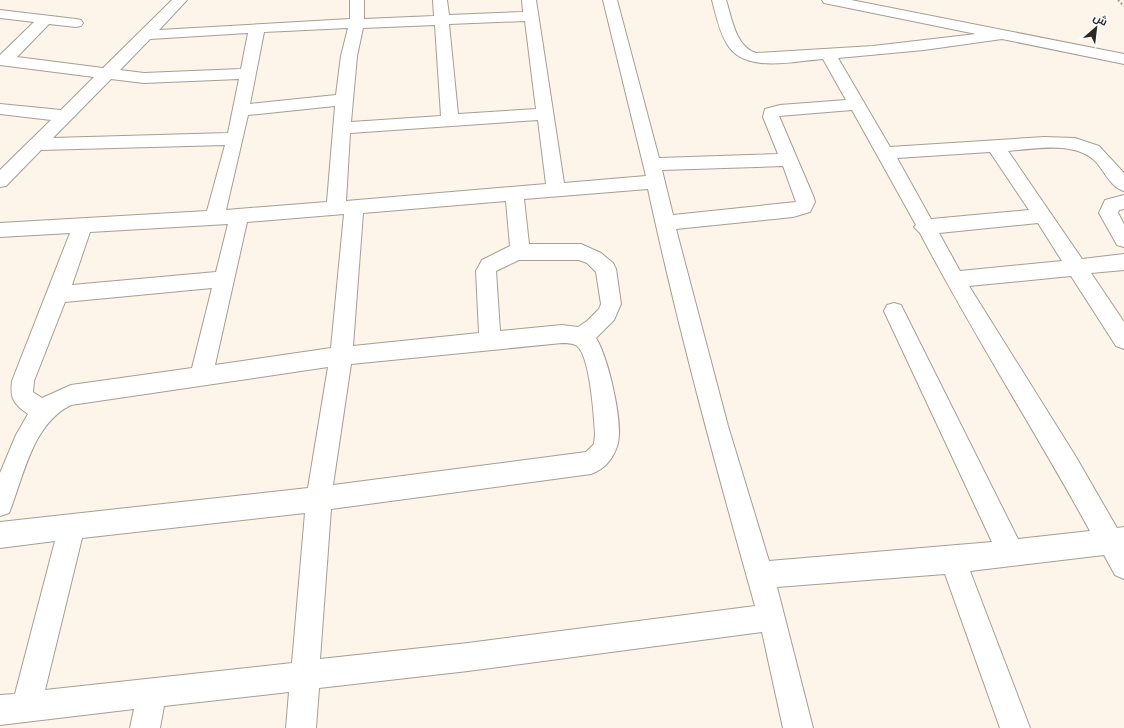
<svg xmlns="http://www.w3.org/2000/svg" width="1124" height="728" font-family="Mulish,Cairo,sans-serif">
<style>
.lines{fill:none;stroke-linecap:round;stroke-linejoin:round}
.minor-casing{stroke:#a69e95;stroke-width:2}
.path{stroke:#a59e97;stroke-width:2;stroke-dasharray:2 2;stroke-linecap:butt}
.minor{fill:#fff;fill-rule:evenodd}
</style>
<rect width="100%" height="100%" fill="#fdf4ea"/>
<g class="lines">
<defs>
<g id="minor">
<path d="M172,0H187L159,30L350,19V0H364V19L434,16L433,0H447L449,15L523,12L522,0H536L564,183L646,176L603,0H617L659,158L778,154L763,117L765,109L780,105L846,100L823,59C794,61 744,74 727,44C719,31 716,15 712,0H726C732,18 735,46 756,53L873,46L976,34L829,4L824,3L822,0H851L1124,54V64L1002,39L924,50L838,58L890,147L1044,137L1075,138L1099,146L1124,173V191C1112,188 1105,173 1097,163C1076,140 1035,149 1008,151L1082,259L1124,254V270L1091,273L1124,322V349L1116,346L1071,276L969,286L1076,457L1117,528L1124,527V579L1115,575L1104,555L970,571L1030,728H1000L945,574L777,587L813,728H783L762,632L468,671L319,688L316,728H286L289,692L164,706L160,728H130L134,709L0,725V695L15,694L55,541L0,548V522L308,488L328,367L71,405C32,424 24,476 9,513L0,516V473L16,435L28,414C13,404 10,398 12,381L70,233L0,237V223L207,211L225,145L41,150L6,186L0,187V170L51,120L0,114V104L61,110L94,77L0,65V55L34,22L0,18V10L76,19L81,20L83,23L81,26L76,27L49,24L17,57L103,68ZM525,21L536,109L458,114L449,24ZM435,25L441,116L351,122L357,56L363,28ZM348,28L341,56L336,95L250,104L264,32ZM248,33L241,69L144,73L120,70L150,39ZM111,79L144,83L239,79L228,133L53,138ZM335,106L327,202L226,210L248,115ZM852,110L916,225L914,227L920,233C973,334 1035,431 1090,531L1018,539L901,305L894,303L887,305L884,311L992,542L769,561L728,426L676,229L793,217L810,212L815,202L814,198L779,116ZM538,120L546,184L346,201L350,133ZM990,152L1029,210L931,219L897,158ZM783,166L796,202L673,215L662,170ZM648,189C678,329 716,467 755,606L468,643L320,659L331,509L591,474C605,469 614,458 618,443C623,421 608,357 596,338L614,320L621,304L616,269L613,263L601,253L581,244H529L524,199ZM506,201L510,246L482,260L476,271L479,333L353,346L363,213ZM344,214L331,348L215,365L247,222ZM1038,223L1062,261L960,271L939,233ZM228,224L216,272L72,285L90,232ZM519,260H579L587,263L596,272L601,304L599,309L587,321L578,327L562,325L500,331L496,271ZM212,288L192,368L71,385L42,398L33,392L34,381L65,302ZM562,343C567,343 573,343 577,346C590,356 594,416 595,434L594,444L586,452L333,485L351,364ZM305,513L292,663L45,690L82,538Z"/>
<polygon points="1124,195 1124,209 1119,210 1118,213 1124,224 1124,247 1117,245 1099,213 1105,200"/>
</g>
</defs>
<use href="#minor" class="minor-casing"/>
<polyline class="path" points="1118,0 1124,6"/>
<use href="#minor" class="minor"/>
</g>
<g transform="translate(1096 28) rotate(28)" stroke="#ffffff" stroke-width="3" paint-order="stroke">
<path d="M0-3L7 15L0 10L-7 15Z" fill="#2c2925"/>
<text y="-6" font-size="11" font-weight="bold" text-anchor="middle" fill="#2c2925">ش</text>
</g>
</svg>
